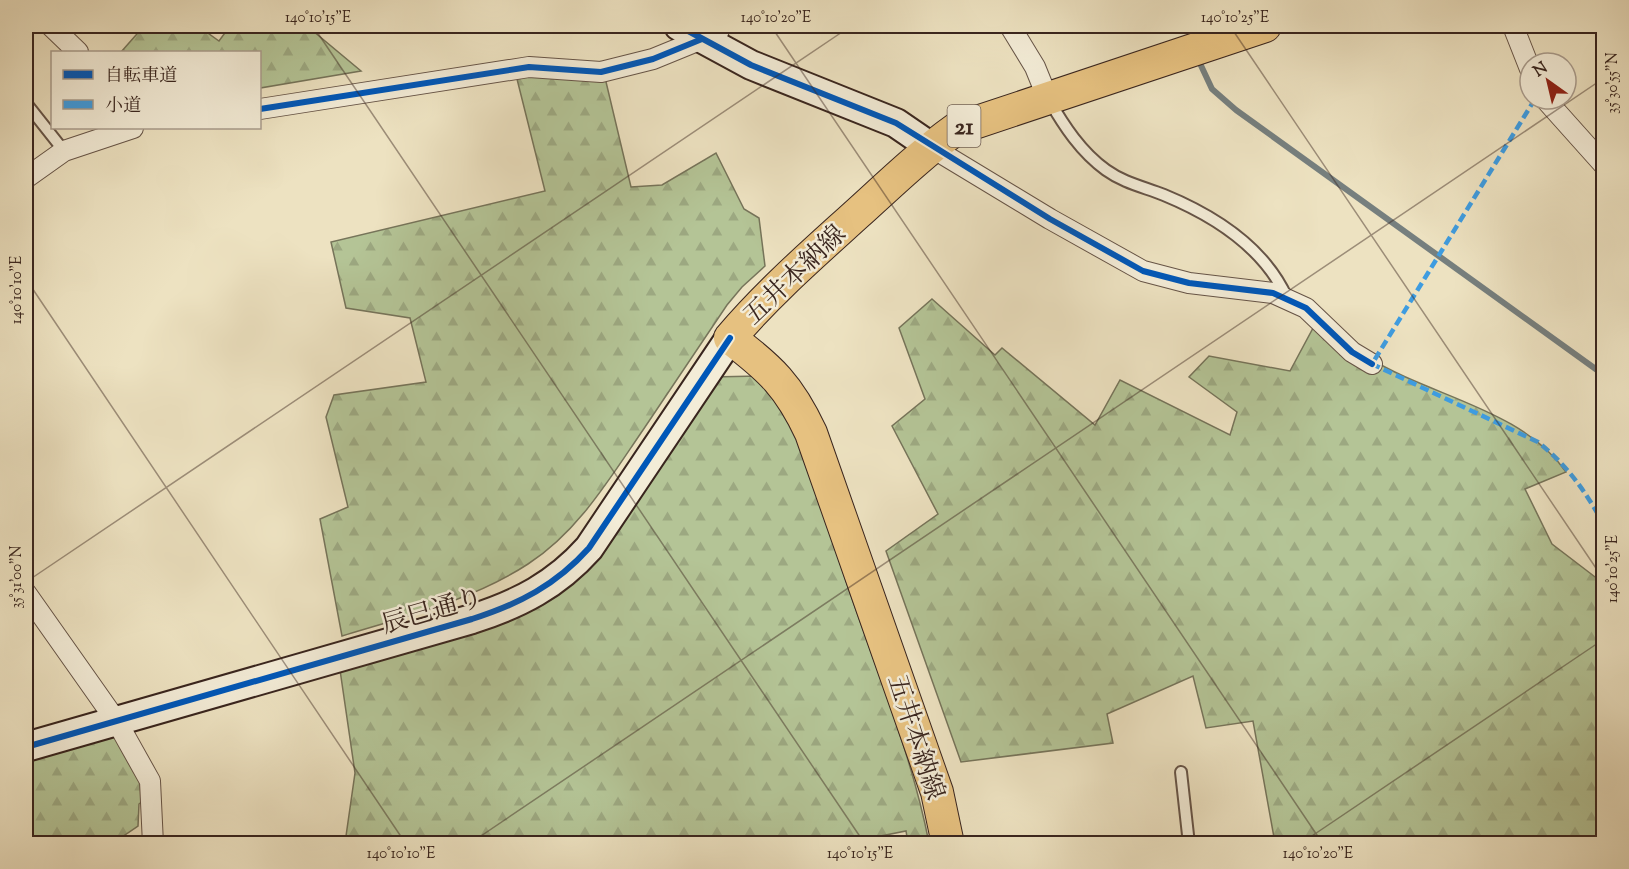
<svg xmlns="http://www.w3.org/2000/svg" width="1629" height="869" font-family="'Sorts Mill Goudy','Noto Serif JP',serif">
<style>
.forest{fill:url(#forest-firs);stroke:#76745a;stroke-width:1.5}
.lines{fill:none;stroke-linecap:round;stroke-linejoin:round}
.stream{stroke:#767f7e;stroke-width:6}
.lane-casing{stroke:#665447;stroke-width:14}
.street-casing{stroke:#665447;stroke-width:22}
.secondary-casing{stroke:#39251e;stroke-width:32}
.primary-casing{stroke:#39251e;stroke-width:34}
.lane{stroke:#f3ecd7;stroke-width:10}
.street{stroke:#f3ecd7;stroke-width:20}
.secondary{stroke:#f3ecd7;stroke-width:28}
.primary{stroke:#e6c180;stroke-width:32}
.quiet{stroke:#3e9ce0;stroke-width:4.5;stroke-dasharray:9 4.5;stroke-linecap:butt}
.cycleway-casing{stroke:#f3ecd7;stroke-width:10}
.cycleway{stroke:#0057b8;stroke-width:6}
.ticks{fill:none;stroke:#39251e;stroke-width:1.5;stroke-opacity:0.45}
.labels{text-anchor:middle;stroke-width:5;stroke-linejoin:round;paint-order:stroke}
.shield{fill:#f3ecd7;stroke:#716156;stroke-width:1.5}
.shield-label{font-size:24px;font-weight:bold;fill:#39251e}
.street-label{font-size:26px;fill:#39251e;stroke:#f3ecd7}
.neatline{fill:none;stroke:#39251e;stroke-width:2}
.ticks-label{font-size:15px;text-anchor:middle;fill:#39251e}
</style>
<defs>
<pattern id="forest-firs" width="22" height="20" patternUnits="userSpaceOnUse" patternTransform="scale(1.5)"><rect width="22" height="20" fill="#b4c496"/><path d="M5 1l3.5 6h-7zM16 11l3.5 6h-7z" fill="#9ca881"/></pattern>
</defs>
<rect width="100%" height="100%" fill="#ede2c1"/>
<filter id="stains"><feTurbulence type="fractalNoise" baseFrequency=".00333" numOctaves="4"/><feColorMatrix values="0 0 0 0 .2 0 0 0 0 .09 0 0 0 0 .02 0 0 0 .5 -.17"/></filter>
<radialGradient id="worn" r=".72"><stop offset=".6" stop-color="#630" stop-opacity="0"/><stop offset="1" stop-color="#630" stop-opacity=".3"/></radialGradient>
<g class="forest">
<polygon points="144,26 198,26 219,41 230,26 307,26 361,71 260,88 260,52 121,52"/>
<path d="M513,63L602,65L631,187L662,185L716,153L744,209L759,218L765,266L742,287L727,305C699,347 671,388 643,430C610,478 578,532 528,564C473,600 404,617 342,636L320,519L348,507L326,417L334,395L426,382L410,318L346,308L331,242L545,191Z"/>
<path d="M932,299L995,355L1002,348L1095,425L1120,380L1230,435L1237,412L1189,377L1209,356L1290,371L1319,317C1335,330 1351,347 1369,358C1432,397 1522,409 1566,472L1525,489L1552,544L1603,583V843H1275L1253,721L1206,728L1193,676L1107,714L1113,743L961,762L886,551L938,514L892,426L925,399L899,328Z"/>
<path d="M759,376C809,431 823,515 847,584C876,669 912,755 929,843H908L906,831L841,844L345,843L355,773L339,663L527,607L711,377Z"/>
<polygon points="122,727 146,798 139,804 138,826 113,843 26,844 26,755"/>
</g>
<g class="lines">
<g class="stream">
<polyline points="1189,26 1193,41"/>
<polyline points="1197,57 1212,89 1236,110 1604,375"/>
</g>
<defs>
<g id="lane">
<path d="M1049,100C1064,126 1081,152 1106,170C1124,183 1144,187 1164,195C1215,216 1264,247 1287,298"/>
<polyline points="26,103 64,151"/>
<polyline points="1181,772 1189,844"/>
</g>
<g id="street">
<polyline points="51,26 78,52"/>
<polyline points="1010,26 1035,67 1048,99"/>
<polyline points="1513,26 1530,69"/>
<polyline points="712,45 721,26"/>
<polyline points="1545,99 1604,165"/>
<polyline points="260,109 529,67 601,72 653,59 702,39"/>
<polyline points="931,147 1050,219 1143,271 1189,283 1273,293 1306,308 1352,352 1372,364"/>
<polyline points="26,178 64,151 133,128"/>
<polyline points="26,593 117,722 150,781 153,844"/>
</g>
<g id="secondary">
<polyline points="679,26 751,65 896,123 931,147"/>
<path d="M26,747L472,619C519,604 556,585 589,548L730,338"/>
</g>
<path id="primary" d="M948,844L937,792L811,433C789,386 771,369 730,338C769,292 814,253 858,213C890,184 921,154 956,129L1265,26"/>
</defs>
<use href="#lane" class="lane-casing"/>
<use href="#street" class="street-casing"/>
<use href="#secondary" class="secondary-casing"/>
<use href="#primary" class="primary-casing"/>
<use href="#lane" class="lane"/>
<use href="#street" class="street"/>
<use href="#secondary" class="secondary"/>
<use href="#primary" class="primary"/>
<path class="quiet" d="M1535,99L1372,364L1538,442C1568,466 1586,492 1604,525"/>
<defs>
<g id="cycleway">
<polyline points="679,26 751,65 896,123 1050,219 1143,271 1189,283 1273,293 1306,308 1352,352 1372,364"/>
<polyline points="260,109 529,67 601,72 653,59 702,39"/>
<path d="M26,747L472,619C519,604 556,585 589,548L730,338"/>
</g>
</defs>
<use href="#cycleway" class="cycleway-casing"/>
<use href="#cycleway" class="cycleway"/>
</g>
<path class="ticks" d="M313,26L865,844M771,26L1323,844M1230,26L1604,580M26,279L406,844M26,582L851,26M469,844L1604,78M1300,844L1604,639"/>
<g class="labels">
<rect class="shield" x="947.5" y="105" width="33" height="42" rx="4.5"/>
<g class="shield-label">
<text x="964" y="134">21</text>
</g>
<g class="street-label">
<text transform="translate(794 274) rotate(-44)" y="9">五井本納線</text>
<text transform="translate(432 610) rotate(-16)" y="9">辰巳通り</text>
<text transform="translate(917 737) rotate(72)" y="9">五井本納線</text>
</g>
</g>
<rect width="1629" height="869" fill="none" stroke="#ede2c1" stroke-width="66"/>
<rect x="51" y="51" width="210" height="78" fill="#f3ecd7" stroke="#a99c8d" stroke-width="1.5"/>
<rect x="63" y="70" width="30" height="9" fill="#0057b8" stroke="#a99c8d" stroke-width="1.5"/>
<text x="105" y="81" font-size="18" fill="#39251e">自転車道</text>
<rect x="63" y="100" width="30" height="9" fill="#3e9ce0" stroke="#a99c8d" stroke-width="1.5"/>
<text x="105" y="111" font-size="18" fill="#39251e">小道</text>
<g transform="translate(1548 81) rotate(326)"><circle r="28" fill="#f3ecd7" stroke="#a99c8d" stroke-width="1.5"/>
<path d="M0-4.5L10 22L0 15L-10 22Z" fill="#8f2418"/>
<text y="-9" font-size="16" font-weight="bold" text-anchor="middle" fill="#39251e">N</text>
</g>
<rect x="33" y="33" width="1563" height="803" class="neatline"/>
<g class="ticks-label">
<text x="318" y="22">140°10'15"E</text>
<text x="776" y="22">140°10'20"E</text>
<text x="1235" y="22">140°10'25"E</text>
<text transform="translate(1612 83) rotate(-90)" y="5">35°30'55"N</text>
<text transform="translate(16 290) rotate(-90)" y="5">140°10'10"E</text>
<text transform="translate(1612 569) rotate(-90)" y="5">140°10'25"E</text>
<text transform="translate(16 577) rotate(-90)" y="5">35°31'00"N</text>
<text x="401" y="858">140°10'10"E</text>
<text x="860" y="858">140°10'15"E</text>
<text x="1318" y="858">140°10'20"E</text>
</g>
<rect width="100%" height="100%" filter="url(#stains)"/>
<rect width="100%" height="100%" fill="url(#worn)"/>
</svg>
